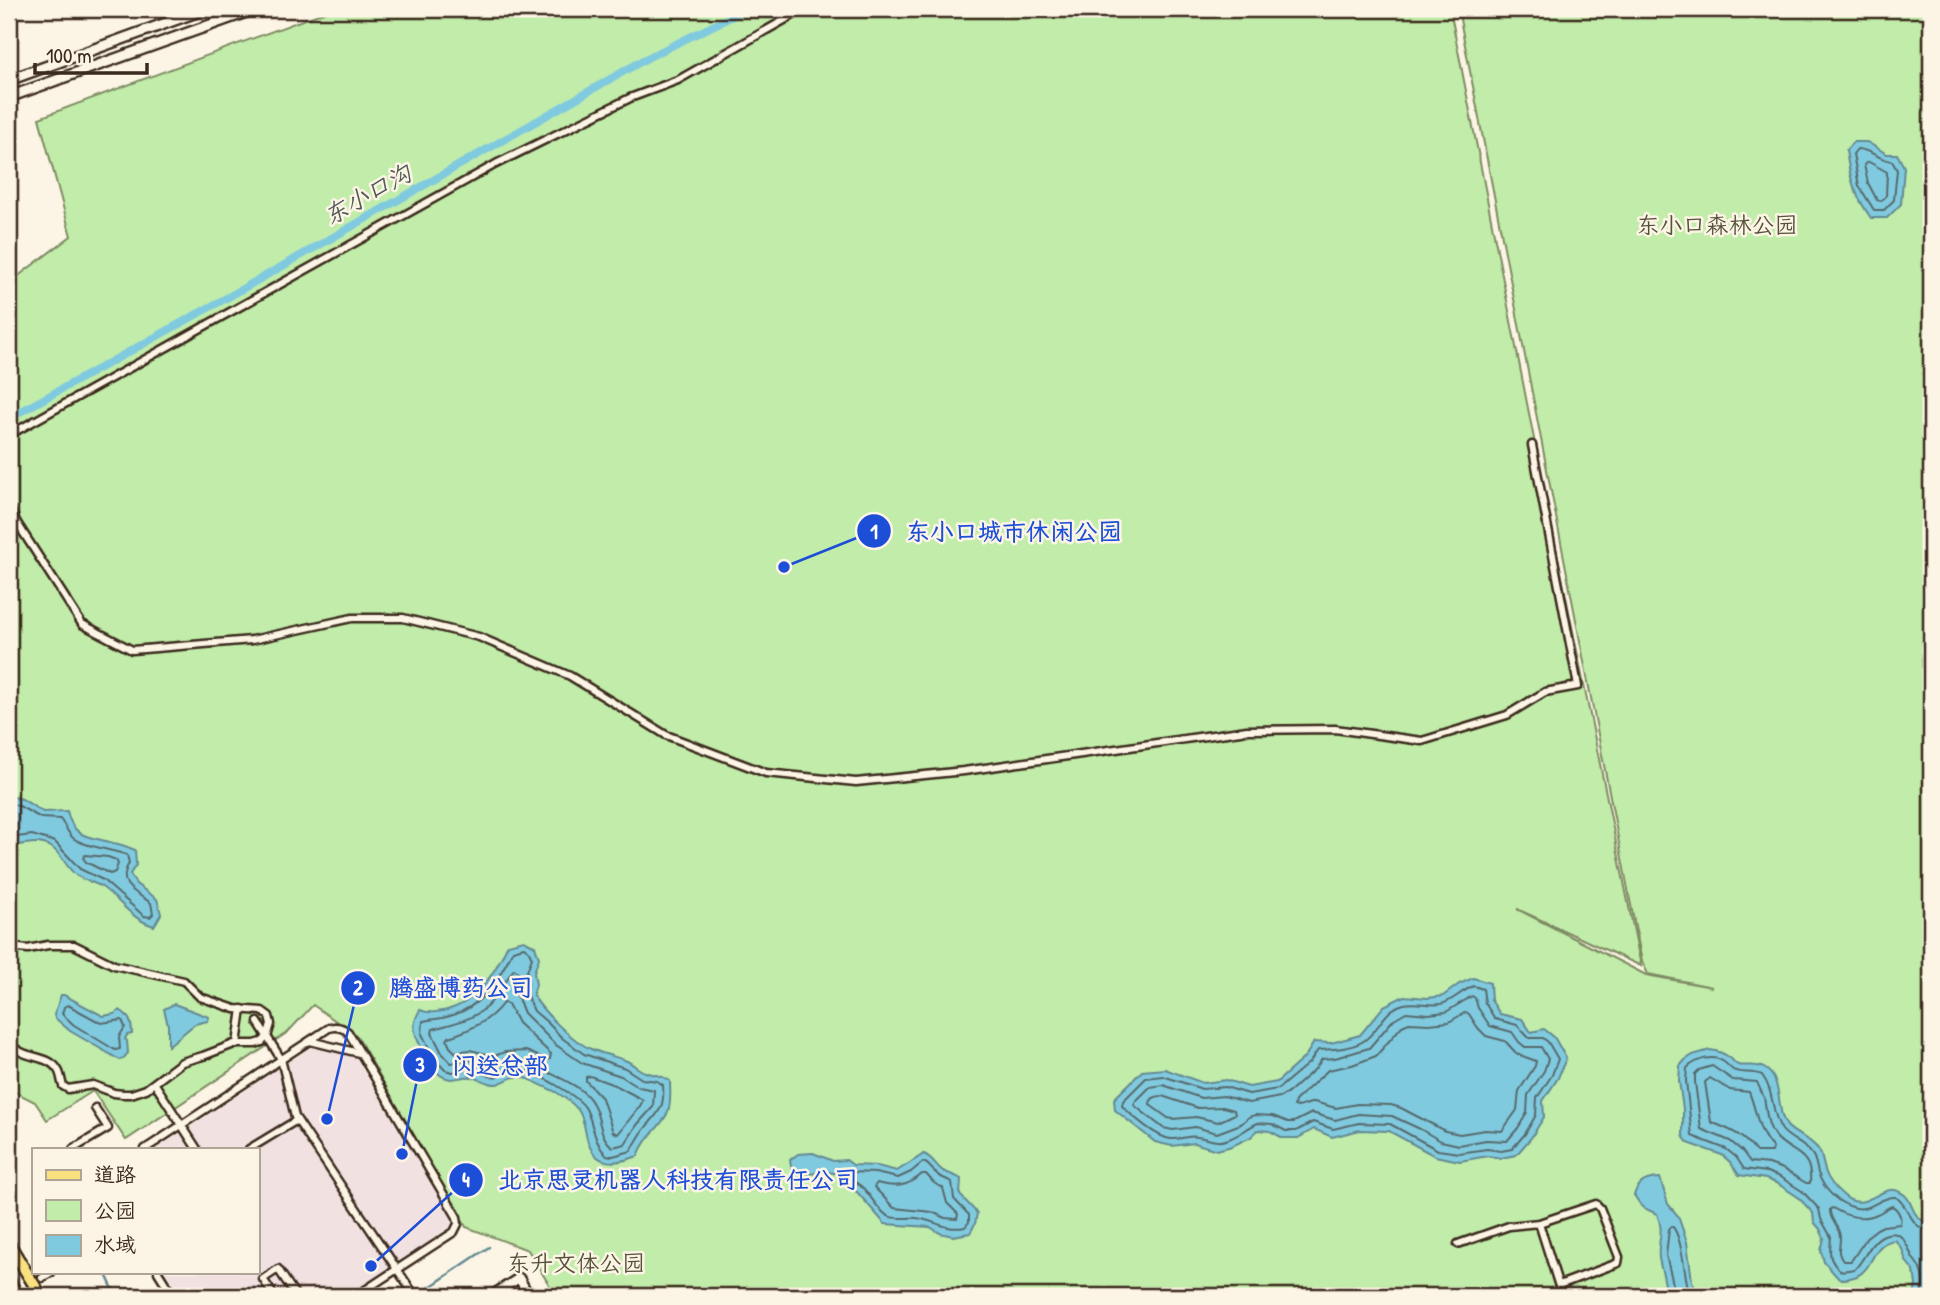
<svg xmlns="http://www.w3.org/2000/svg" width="1940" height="1305" viewBox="0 0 1940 1305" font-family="'Patrick Hand','LXGW WenKai TC',sans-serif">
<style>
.built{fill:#f1e1e1}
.green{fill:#c1eca9;stroke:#7e8b64;stroke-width:2}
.water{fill:#80cae0;stroke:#648a92;stroke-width:2}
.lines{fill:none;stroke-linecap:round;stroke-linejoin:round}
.shore{stroke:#576a6c;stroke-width:2}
.stream{stroke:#648a92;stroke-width:2.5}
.canal{stroke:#80cae0;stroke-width:8}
.minor-casing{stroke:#3b2a1e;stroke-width:11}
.tertiary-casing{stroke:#3b2a1e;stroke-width:13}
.secondary-casing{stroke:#3b2a1e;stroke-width:14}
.primary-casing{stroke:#3b2a1e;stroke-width:15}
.minor{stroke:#fcf5e5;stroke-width:6}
.tertiary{stroke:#fcf5e5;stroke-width:8}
.secondary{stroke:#fcf5e5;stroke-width:9}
.primary{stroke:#fae180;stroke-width:10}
.labels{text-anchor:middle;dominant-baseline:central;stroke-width:5;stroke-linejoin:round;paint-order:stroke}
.park-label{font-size:23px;fill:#56513a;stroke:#fcf5e5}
.water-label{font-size:24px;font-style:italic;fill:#505a58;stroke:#fcf5e5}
.leader{fill:none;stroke:#1d4ed8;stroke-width:2.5}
.callout-dot{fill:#1d4ed8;stroke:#fcf5e5;stroke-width:2.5}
.mark-label{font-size:21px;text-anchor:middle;font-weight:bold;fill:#fff}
.callout-label{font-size:24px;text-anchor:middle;font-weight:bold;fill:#1d4ed8;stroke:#fcf5e5;stroke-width:5;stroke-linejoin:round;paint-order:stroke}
</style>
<rect width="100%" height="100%" fill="#fcf5e5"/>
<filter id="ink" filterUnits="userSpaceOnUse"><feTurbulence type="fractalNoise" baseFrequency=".0143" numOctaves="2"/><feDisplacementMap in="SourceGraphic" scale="14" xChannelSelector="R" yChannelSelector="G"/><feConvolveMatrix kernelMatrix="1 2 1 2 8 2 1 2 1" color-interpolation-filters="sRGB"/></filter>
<g filter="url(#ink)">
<!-- built -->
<path class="built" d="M316,1044L354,1055L453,1218L451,1229L347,1296H179L164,1272H257V1149H156Z"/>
<!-- green -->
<path class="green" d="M332,9H1450L1534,439L1641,966L1517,909L1646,975L1712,987L1648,974L1642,962L1458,9H1931V1296H556L528,1250L466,1227L357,1036L313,1005L288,1032L126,1140L93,1091L47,1120L35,1102L9,1089V283L71,236L39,118Z"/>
<!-- water -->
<g class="water">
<path d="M1853,142H1867L1887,154H1897L1904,167L1901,204L1887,218H1871C1854,194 1850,179 1846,150Z"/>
<path d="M9,796L22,799L43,812L67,811C74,840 90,836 113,843C121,844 128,847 135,850L136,865L130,874L136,884L157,899L161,914L154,926C132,920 121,901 102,887C94,882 85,881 77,876C67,869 62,854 51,847C36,838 24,847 9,845Z"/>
<path d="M524,940L535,946L539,958L534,972L536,985L533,994C540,1010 574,1042 591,1049C602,1054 615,1056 627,1061C633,1064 639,1070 645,1072C657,1076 658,1073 670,1081C670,1091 672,1104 667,1114C659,1130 645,1136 638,1156C616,1164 595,1168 587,1139C585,1130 584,1121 580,1113C576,1105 564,1097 556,1092C549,1089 528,1078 522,1077C511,1075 506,1082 497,1084C488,1085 480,1078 471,1077C464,1076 458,1079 451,1079C433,1077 427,1058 420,1045C413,1031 412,1023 420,1010C429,1014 438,1012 447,1010C479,1001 495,972 508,944Z"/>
<path d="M1473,978L1490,983L1491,1000L1500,1014L1522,1019L1531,1032L1544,1029L1554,1037L1566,1058L1558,1078L1543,1101L1544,1117L1531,1138L1516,1155L1501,1158L1488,1156L1460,1161L1435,1156L1389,1131L1360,1130L1332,1137L1314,1129L1298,1138H1283L1270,1131L1258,1130L1251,1137L1232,1146L1217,1150L1194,1143L1172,1146L1155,1142L1115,1110L1114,1099L1142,1071L1165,1069L1203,1083L1226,1080L1249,1087L1277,1082L1305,1057L1314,1042L1331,1043L1360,1035L1384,1006L1404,996L1428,998L1443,996L1459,984Z"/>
<path d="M61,995H64L103,1016L114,1014L120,1010C129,1016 132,1022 132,1034L127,1035L125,1039L127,1041L128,1053L123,1059L120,1060L70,1031L55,1018L54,1015Z"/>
<path d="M174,1004L209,1017L208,1021L195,1024L168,1046V1025L164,1009Z"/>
<path d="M1710,1050C1718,1051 1724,1053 1730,1058C1733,1060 1735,1064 1738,1065C1745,1067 1755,1063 1764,1068C1784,1079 1775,1110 1787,1126C1796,1136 1813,1139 1820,1152C1823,1159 1823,1166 1826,1173C1829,1181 1835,1188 1842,1194C1865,1217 1881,1181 1900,1192C1910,1197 1910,1205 1915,1213C1918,1218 1926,1223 1931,1227V1296H1914L1916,1285L1914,1271L1906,1261L1902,1249L1895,1240C1871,1243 1875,1267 1857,1276C1852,1278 1844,1279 1839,1279L1824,1262L1821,1251L1824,1238L1820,1229L1814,1222L1813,1213L1798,1197L1778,1184L1766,1179L1739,1175L1730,1162L1722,1155L1688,1143L1683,1136V1109L1679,1081L1680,1066L1685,1060L1693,1055Z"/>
<path d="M813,1153L833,1161L846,1160L853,1165L877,1166L897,1171L924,1154C933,1158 936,1166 943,1171C949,1174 955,1175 961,1179L960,1195L977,1213L975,1224L970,1233L953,1236L940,1233L930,1227L885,1224L858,1193L847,1185L839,1174L827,1172L798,1175L791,1166L790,1160L798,1154Z"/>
<path d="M1660,1178L1668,1204L1678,1216L1687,1242L1692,1281L1698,1296H1665C1667,1281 1661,1272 1659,1258C1657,1240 1665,1233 1657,1214L1642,1207L1634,1195C1639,1181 1646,1179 1660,1178Z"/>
</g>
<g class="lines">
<!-- shore -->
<g class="shore">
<path d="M1857,149C1870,149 1879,160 1892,161L1897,170L1894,200L1884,210H1874L1859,186L1853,154Z"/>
<path d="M1869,162L1887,172L1886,196L1881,201L1877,200L1868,183L1864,165L1866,163Z"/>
<path d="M9,803L19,806L41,818L60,819C64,824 68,833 73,838C84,847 112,849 127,855L129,863C116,885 135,892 151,903L153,914L150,917L144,916L103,880L80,869L55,842L32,835L9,838"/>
<path d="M85,855L108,857L116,860L118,864L115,872L110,874L86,862L83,858Z"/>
<path d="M524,947L529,951L532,958L527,971L528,984L526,994L534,1011L548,1023L562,1038L584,1054L625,1068L642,1079L657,1081L663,1085C665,1110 658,1112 643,1131C639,1137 635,1144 631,1151L613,1156L606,1155C593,1141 594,1125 586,1109C580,1097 534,1070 520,1070C509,1070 504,1075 494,1077L469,1069L453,1072L445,1070L434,1058L422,1034L423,1021C431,1019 441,1019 450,1016C482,1007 499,979 513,950Z"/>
<path d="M514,969L518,972L520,983L517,996L524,1013L556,1045L582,1063L621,1076L639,1087L654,1090L653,1107L637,1125L625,1144L613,1147C599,1138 601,1118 593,1104C584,1086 557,1077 540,1068C535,1066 531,1062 525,1061C514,1059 504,1063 494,1068L469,1060L451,1063L442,1053L432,1033L433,1029C453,1023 477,1020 492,1001C500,991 506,979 514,969Z"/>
<path d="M1474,986L1483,989L1485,1003L1495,1019L1517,1025L1529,1038H1543L1548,1042L1558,1059L1552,1075L1537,1098L1536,1115L1525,1134L1512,1149L1501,1151L1487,1149L1459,1153L1438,1150L1390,1124L1359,1123L1333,1129L1313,1122L1296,1131H1286L1272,1124L1258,1123C1248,1127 1240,1135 1229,1139C1217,1144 1210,1139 1198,1137C1189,1135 1180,1140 1171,1139C1157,1138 1132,1116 1122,1106L1123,1101L1146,1078L1163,1076L1202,1089L1225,1087L1249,1094L1278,1089L1310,1062L1318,1050C1332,1049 1353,1049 1365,1040C1380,1029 1384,1009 1404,1004C1414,1001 1429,1006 1441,1004C1452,1002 1462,990 1474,986Z"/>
<path d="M1472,996L1475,998L1478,1008L1490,1026L1512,1032L1519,1042L1525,1047H1541L1548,1059L1544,1071L1528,1095L1527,1113L1518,1128L1507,1141L1486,1140L1459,1145L1441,1141L1420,1129L1392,1116L1358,1114L1335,1120L1312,1113L1294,1122H1288L1273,1116L1255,1115L1249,1117L1241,1124L1217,1133L1195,1127L1173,1130L1163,1128L1134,1105L1135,1102L1150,1087L1163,1085L1201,1098L1224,1096L1249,1103L1280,1097L1288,1093L1315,1069L1322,1059L1335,1058L1369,1048L1394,1019L1406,1012L1429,1014L1446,1012Z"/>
<path d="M503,1003L508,1004L518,1023L551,1054L550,1059L547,1060L526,1051L505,1052L494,1056L470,1050L455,1052L450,1047L447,1040L449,1037C470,1030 490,1021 503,1003Z"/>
<path d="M68,1005L101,1023L122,1020L125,1027L119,1037L120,1049L115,1050L74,1025L62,1014L64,1007Z"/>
<path d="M1466,1012L1469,1014L1478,1028L1486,1036L1505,1041L1517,1054L1536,1061L1535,1066L1519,1091L1517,1110L1502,1131L1485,1130L1460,1134L1445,1131L1401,1108L1391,1105L1357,1104L1336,1108L1314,1102L1298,1107L1294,1106L1295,1101L1328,1070L1352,1065L1376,1056L1402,1026L1409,1023L1429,1024L1449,1022Z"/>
<path d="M1712,1066L1733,1080L1757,1082C1759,1087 1762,1093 1764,1098C1767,1111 1766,1125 1775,1136C1790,1154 1813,1151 1810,1183H1806L1783,1169L1769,1164L1750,1162L1742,1151L1730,1141L1701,1129L1695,1082V1074L1699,1070Z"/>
<path d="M590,1076L617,1086L643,1100L640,1106L618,1134L613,1132L602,1098L586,1081V1077Z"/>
<path d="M1710,1078L1730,1090L1749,1092C1757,1111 1757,1132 1773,1148L1772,1152H1756C1742,1134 1731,1130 1711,1122L1705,1082Z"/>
<path d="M1162,1096L1198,1108L1223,1107L1234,1110L1235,1114L1218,1122L1196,1117L1173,1119L1168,1118L1150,1105C1150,1098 1156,1096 1162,1096Z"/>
<path d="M923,1162L927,1164L939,1176L952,1182L954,1199L969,1215V1222L965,1227C945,1231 935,1220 916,1218C908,1217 895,1220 888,1216C877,1210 871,1195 862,1187C857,1183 853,1181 849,1176L852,1172L875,1173L898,1178L911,1172Z"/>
<path d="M922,1174H926L934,1183L943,1188L947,1203L958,1214L957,1219L945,1218L932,1212L894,1208L874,1187L877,1183C895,1188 908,1187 922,1174Z"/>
<path d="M1892,1206C1898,1209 1902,1217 1900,1224L1883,1226L1877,1229L1868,1236L1851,1261H1843C1834,1249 1843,1245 1839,1232C1836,1223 1829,1218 1830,1209L1833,1208C1845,1216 1863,1221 1877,1214C1883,1212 1886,1208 1892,1206Z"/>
<path d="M1672,1296L1673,1284L1666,1255L1669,1229L1672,1226C1683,1237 1684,1278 1690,1296"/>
<path d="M1921,1296C1923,1287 1924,1277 1920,1269C1918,1263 1913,1260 1911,1254C1906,1242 1900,1228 1884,1235C1870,1241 1865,1259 1855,1269L1841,1271C1827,1259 1830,1253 1831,1237L1821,1219L1819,1209L1802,1191L1780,1177L1767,1172L1744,1169L1736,1157L1726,1149L1692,1136L1686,1081L1687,1068C1697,1059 1713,1054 1724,1062C1728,1065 1730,1068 1733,1070C1740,1074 1753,1071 1762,1075C1775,1092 1771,1115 1782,1130C1789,1139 1803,1143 1811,1153C1816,1158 1816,1166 1818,1173C1824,1190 1838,1204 1856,1208C1872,1211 1880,1196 1896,1197C1911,1208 1909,1228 1931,1231"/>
</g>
<!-- stream -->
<g class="stream">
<path d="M105,1272L116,1296"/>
<path d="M421,1293L489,1247"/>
</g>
<!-- canal -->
<path class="canal" d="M9,418L230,296L649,57L747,9"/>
<defs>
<g id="minor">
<path d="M9,435L496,164L630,98L678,80L804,9"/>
<path d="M9,507L17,523L82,624L132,650L252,640L352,618H403L479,637L570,676L666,735L766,773L856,782L964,771L1247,730L1335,729L1422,741L1507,715L1545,692L1578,686L1532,445"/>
<path d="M9,947L28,949L48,945H74L114,965L184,981L200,997L235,1009L262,1011L269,1016L271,1024L267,1037L262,1042L255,1044H234L203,1056L182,1062L146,1089L131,1094H123L114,1093L93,1085L68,1089L63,1086C61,1081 61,1074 58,1070C48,1053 23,1061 9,1042"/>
<path d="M258,1022L281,1059L295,1117L415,1296"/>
<path d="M310,1041L359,1053"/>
<path d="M237,1044L242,1009"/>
<path d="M155,1084L197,1149"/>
<path d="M73,1149L108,1128L95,1108"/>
<path d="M145,1149L329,1028C336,1026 342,1027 348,1032L457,1217L458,1224L454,1232L356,1296"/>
<path d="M249,1149L297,1120"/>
<path d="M1539,1223L1562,1296"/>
<path d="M1458,1244L1509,1226L1539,1223L1596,1204L1600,1208L1619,1257L1618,1263L1559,1285"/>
<path d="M158,1272L173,1296"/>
<path d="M42,1278L52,1272"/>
<path d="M274,1296L263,1279L278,1269L296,1296"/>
</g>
<path id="tertiary" d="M491,1296L519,1278L529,1296"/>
<g id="secondary">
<path d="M9,80L205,9"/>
<path d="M9,97L255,9"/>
</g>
<g id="primary">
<path d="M9,1244L41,1296"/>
<path d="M9,1281L18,1296"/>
</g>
</defs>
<!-- minor casing -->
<use href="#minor" class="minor-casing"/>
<!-- tertiary casing -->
<use href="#tertiary" class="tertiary-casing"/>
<!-- secondary casing -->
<use href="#secondary" class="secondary-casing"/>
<!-- primary casing -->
<use href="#primary" class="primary-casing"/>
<!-- minor -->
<use href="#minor" class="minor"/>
<!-- tertiary -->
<use href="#tertiary" class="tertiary"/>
<!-- secondary -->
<use href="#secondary" class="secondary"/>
<!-- primary -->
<use href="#primary" class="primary"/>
</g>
</g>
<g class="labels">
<!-- park labels -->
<g class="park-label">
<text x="1717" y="224">东小口森林公园</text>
<text x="576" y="1262">东升文体公园</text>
</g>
<!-- water labels -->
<g class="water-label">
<text transform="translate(367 194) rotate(-29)">东小口沟</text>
</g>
</g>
<!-- callouts -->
<path class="leader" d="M784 567L874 531M327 1119L358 988M402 1154L420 1065M371 1266L466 1180"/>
<g class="callout-dot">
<circle cx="784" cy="567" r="7"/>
<circle cx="327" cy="1119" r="7"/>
<circle cx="402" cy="1154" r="7"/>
<circle cx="371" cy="1266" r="7"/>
<circle cx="874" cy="531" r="18"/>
<circle cx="358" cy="988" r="18"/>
<circle cx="420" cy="1065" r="18"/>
<circle cx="466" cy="1180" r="18"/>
</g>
<g class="mark-label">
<text x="874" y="539">1</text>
<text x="358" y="995">2</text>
<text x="420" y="1072">3</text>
<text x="466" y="1187">4</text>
</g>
<g class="callout-label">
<text x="1014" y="540">东小口城市休闲公园</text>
<text x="461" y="996">腾盛博药公司</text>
<text x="500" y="1074">闪送总部</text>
<text x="678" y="1188">北京思灵机器人科技有限责任公司</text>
</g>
<!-- margin -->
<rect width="1940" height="1305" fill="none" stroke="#fcf5e5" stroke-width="35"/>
<rect x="18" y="18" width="1905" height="1270" fill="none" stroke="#3b2a1e" stroke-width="2.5" filter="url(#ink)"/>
<!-- legend -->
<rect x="32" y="1148" width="228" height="126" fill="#fcf5e5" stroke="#afa495" stroke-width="2"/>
<rect x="46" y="1170" width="35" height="10" fill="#fae180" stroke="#afa495" stroke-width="2"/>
<text x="94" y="1182" font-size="21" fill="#3b2a1e">道路</text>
<rect x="46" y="1200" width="35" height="21" fill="#c1eca9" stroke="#afa495" stroke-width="2"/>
<text x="94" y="1218" font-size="21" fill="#3b2a1e">公园</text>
<rect x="46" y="1235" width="35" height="21" fill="#80cae0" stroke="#afa495" stroke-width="2"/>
<text x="94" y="1252" font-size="21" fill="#3b2a1e">水域</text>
<!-- scale -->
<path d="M35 63v10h112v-10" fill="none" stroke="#3b2a1e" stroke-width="3.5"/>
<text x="46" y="63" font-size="21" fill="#3b2a1e" stroke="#fcf5e5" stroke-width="5" paint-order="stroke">100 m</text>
</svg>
